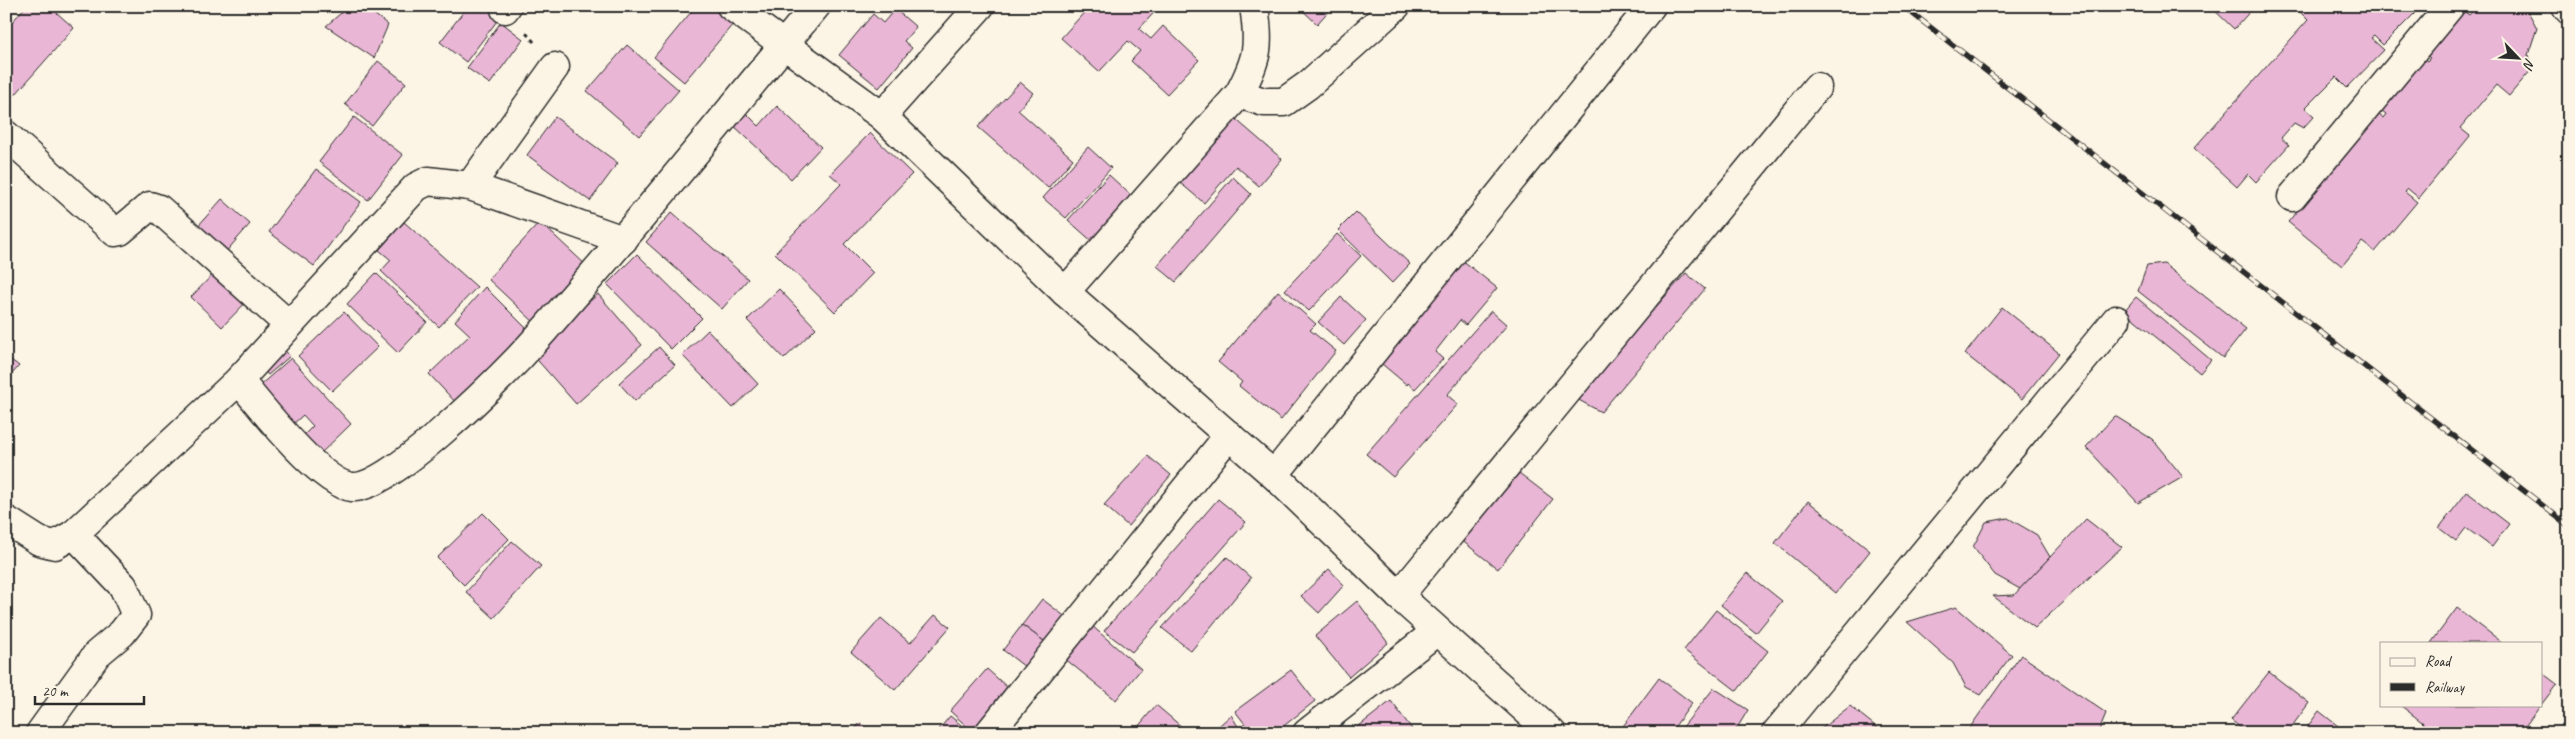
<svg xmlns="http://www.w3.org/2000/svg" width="2575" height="739" viewBox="0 0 2575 739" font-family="Caveat,sans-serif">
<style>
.building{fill:#e9b6d5;stroke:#2b2b2b}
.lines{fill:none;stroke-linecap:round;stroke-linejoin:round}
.street-casing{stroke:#2b2b2b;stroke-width:31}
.path{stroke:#2b2b2b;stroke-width:3;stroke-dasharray:4 4;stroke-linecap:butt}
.street{stroke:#fcf5e5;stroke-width:28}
.rail-casing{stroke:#2b2b2b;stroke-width:5.5}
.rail{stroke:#fcf5e5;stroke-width:4;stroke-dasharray:11;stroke-linecap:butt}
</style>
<rect width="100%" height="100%" fill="#fcf5e5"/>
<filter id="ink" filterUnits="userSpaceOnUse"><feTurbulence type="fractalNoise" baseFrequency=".02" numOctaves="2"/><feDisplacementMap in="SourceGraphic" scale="10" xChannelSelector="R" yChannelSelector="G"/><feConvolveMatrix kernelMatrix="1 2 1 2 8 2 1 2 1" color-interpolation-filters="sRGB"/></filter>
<g filter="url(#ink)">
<!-- building -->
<g class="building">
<path d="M26,6H49L74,28L15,95L6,87V29Z"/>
<path d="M349,6H364L388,25L374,58L326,26Z"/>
<path d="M468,6H485L500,17L466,62L440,42Z"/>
<path d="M696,6H714L734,23L684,82L654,57Z"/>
<path d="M1090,6H1160L1139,29L1151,39L1163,26L1199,60L1167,94L1131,61L1140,51L1128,41L1099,72L1061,38Z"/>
<path d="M1298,6H1333L1317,24Z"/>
<path d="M2210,6H2255L2234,29Z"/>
<path d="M2303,6H2422L2383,45L2374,36L2371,38L2384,50L2347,88L2336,77L2305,108L2314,116L2303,128L2294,123L2281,138L2289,145L2256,182L2248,174L2237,187L2194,148L2308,20L2299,11Z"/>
<path d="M2457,6L2469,15L2476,8L2474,6H2525L2537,28L2528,55L2532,69L2509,96L2496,85L2460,128L2470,136L2419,198L2408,189L2405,192L2417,202L2375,252L2362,242L2342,266L2288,222L2303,204L2324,162L2334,170L2342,159L2333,153L2369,107L2383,118L2386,114L2376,106L2417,53L2427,61L2430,58L2422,52Z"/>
<path d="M895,9L916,27L904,41L912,48L879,88L839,55L873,14L883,23Z"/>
<path d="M501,22L523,39L490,84L467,68Z"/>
<path d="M627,45L679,90L639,136L587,91Z"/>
<path d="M378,61L406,83L372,126L345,104Z"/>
<path d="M1020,82L1033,93L1018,110L1073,159L1048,188L978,127Z"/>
<path d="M777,106L821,147L791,179L732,124L745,112L759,126Z"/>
<path d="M1232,116L1282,159L1259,186L1236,166L1204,203L1178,181Z"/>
<path d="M354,117L403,155L368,200L319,162Z"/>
<path d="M555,117L618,163L590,201L527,155Z"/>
<path d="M870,133L912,174L844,244L873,273L835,312L775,253L841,184L830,174Z"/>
<path d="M1088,147L1111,168L1066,218L1043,198Z"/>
<path d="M316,169L361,202L314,266L269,232Z"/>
<path d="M1109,175L1135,199L1094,243L1068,220Z"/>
<path d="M1233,177L1251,194L1176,282L1157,266Z"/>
<path d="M222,199L250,224L218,261L189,236Z"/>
<path d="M672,212L748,279L722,309L646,242Z"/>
<path d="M1356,212L1410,264L1392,283L1338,230Z"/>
<path d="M404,222L477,287L439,327L381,271L391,260L379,250Z"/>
<path d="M540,222L588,267L536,324L488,279Z"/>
<path d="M1337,234L1361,256L1309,311L1285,290Z"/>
<path d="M637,254L702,318L671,349L607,284Z"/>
<path d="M1456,255L1497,288L1466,325L1460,320L1435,352L1443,359L1415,389L1408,383L1407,385L1376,359Z"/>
<path d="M2164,264L2246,329L2223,358L2138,291L2147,266Z"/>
<path d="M220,267L251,297L222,327L191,297Z"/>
<path d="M376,273L427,322L398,353L347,304Z"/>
<path d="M1686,273L1705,289L1601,412L1575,398Z"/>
<path d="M485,287L533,335L459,406L429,374L470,335L455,321Z"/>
<path d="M779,289L816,328L784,359L747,320Z"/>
<path d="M1278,291L1316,324L1310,330L1336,351L1281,420L1239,386L1242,382L1218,362Z"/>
<path d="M598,294L642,345L576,404L532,354Z"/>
<path d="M1341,297L1366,320L1344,345L1318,322Z"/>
<path d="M2136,297L2211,360L2200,373L2124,311Z"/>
<path d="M2002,307L2059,353L2022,399L1965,354Z"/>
<path d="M1491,311L1507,325L1447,395L1458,404L1393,477L1366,454Z"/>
<path d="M344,312L378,347L332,391L298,356Z"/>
<path d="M708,330L758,384L733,408L682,355Z"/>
<path d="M278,343L290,356L268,375L257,362Z"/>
<path d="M659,347L675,365L635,401L619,383Z"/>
<path d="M6,356L19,366L6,381Z"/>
<path d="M291,358L351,424L316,458L299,440L313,426L303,415L291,426L258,387Z"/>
<path d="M2115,416L2152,439L2183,477L2138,503L2086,447Z"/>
<path d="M1148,456L1171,475L1128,526L1104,505Z"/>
<path d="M1510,466L1553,499L1498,569L1456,536Z"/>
<path d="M2467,492L2509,524L2492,547L2466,528L2456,541L2439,528Z"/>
<path d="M1218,499L1246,522L1132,652L1104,631Z"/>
<path d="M1808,501L1870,551L1836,593L1775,543Z"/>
<path d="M483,513L509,539L464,585L437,558Z"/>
<path d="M2008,518L2037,535L2050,557L2020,589L1995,575L1973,547L1986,522Z"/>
<path d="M2086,519L2122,547L2035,628L1993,596L2014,595Z"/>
<path d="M512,541L541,566L494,618L466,592Z"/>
<path d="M1227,557L1251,578L1191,651L1162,628Z"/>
<path d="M1329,569L1344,585L1319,613L1301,596Z"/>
<path d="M1747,573L1782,601L1756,633L1721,605Z"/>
<path d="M1042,599L1067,618L1048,644L1022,625Z"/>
<path d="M1357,601L1388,643L1349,677L1315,636Z"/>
<path d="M1956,607L2012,655L1981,695L1966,687L1953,663L1907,622Z"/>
<path d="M2457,608L2503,643H2431Z"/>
<path d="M1716,610L1768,651L1737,691L1684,650Z"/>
<path d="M935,615L950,627L895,690L851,652L881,618L910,643Z"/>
<path d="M1022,625L1048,644L1029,670L1003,650Z"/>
<path d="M1091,625L1141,669L1116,700L1064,658Z"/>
<path d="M2021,655L2106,713L2098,733H1966Z"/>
<path d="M987,669L1018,697L986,733H974L950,711Z"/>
<path d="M1291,670L1315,701L1275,733H1252L1235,711Z"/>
<path d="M2269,672L2309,703L2287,733H2247L2231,720Z"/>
<path d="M2541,672L2557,684L2541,705Z"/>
<path d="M1659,678L1692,703L1670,733H1618Z"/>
<path d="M1714,688L1748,710L1734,733H1678Z"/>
<path d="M1391,701L1412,729L1407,733H1350Z"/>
<path d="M1156,705L1189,733H1133Z"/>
<path d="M2400,705H2541L2520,733H2436Z"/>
<path d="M1850,706L1884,733H1816Z"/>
<path d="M2319,711L2347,733H2303Z"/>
<path d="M1231,715L1242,733H1211Z"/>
<path d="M950,716L971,733H936Z"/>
<path d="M860,723L873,733H852Z"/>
</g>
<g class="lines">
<defs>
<g id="street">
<path d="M731,6L882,116L1065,292L1274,475L1399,596L1552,733"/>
<path d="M2566,6L2569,10"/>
<path d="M505,9L507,6"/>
<path d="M1239,94L1264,102H1284L1308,85L1396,6"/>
<path d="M882,116L980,6"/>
<path d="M6,135L115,232L120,231L150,206L159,209L289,325"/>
<path d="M470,186L555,67"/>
<path d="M2292,197L2450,6"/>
<path d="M1065,292L1239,94C1258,58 1260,46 1254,6"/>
<path d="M239,380L416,187L428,181L470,186L623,240"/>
<path d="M1274,475L1651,6"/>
<path d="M6,520L39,541L55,545L74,534L239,380C260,406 321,484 352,487C387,491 493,385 519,358C540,336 560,312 580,289C661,197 737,100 816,6"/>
<path d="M1399,596L1817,87"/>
<path d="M40,733L97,654L122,633L136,615L123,586L74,534"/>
<path d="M989,733L1229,435"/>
<path d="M1307,733L1437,631"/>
<path d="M1776,733L2116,320"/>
</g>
</defs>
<!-- street casing -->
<use href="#street" class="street-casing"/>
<!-- path -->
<path class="path" d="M526,33L535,43"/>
<!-- street -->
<use href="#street" class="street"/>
<defs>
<path id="rail" d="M1903,6L2569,526"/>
</defs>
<!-- rail casing -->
<use href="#rail" class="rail-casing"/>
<!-- rail -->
<use href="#rail" class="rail"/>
</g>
</g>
<!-- margin -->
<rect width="2575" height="739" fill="none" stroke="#fcf5e5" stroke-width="25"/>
<rect x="12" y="12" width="2550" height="714" fill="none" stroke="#2b2b2b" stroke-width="2" filter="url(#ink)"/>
<!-- legend -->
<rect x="2380" y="642" width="162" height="65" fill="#fcf5e5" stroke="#a8a49b"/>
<rect x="2390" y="658" width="25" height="8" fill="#fcf5e5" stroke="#a8a49b"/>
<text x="2425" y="666" font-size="15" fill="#2b2b2b">Road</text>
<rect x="2390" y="683" width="25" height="8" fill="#2b2b2b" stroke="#a8a49b"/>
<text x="2425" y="692" font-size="15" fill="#2b2b2b">Railway</text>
<!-- north arrow -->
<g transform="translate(2518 58) rotate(115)" stroke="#fcf5e5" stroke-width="4" paint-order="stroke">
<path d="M0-4L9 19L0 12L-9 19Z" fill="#2b2b2b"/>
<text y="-8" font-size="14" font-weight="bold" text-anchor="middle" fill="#2b2b2b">N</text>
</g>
<!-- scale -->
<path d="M35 696v8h109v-8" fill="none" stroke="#2b2b2b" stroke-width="2.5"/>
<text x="42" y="696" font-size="15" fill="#2b2b2b" stroke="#fcf5e5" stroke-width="4" paint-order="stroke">20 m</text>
</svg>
